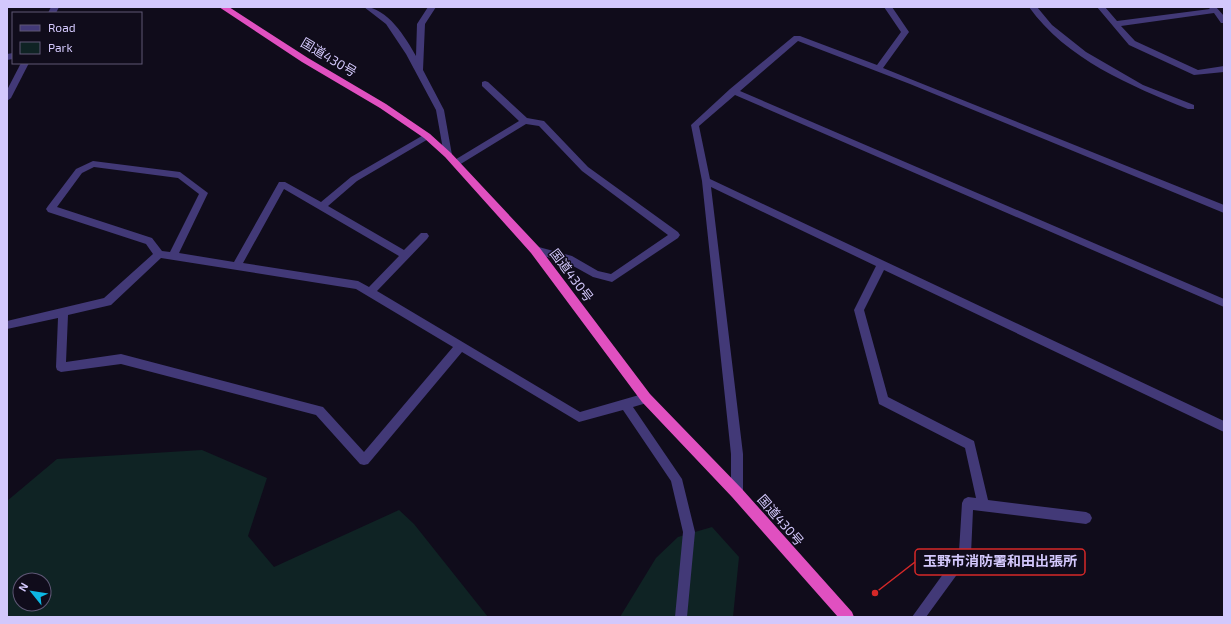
<svg xmlns="http://www.w3.org/2000/svg" width="1231" height="624" viewBox="0 0 1231 624" font-family="'Exo 2','Noto Sans JP',sans-serif">
<style>
.green{fill:#0f2324;fill-rule:evenodd}
.lines{fill:none;stroke-linecap:round;stroke-linejoin:round}
.minor{fill:#423977;fill-rule:evenodd}
.trunk{fill:#e050c0;fill-rule:evenodd}
.labels{text-anchor:middle;dominant-baseline:central;stroke-width:3;stroke-linejoin:round;paint-order:stroke}
.street-label{font-size:13px;fill:#d3c8fc;stroke:#100c1b}
.leader{fill:none;stroke:#d62828;stroke-width:1.5}
.callout-dot{fill:#d62828;stroke:#100c1b;stroke-width:1.5}
.callout{fill:#100c1b;stroke:#d62828;stroke-width:1.5}
.callout-label{font-size:14px;text-anchor:middle;font-weight:bold;fill:#d3c8fc}
</style>
<rect width="100%" height="100%" fill="#100c1b"/>
<!-- green -->
<g class="green">
<path d="M202,450L267,478L248,536L274,567L399,510L414,524L488,617H7V501L57,459ZM20,580H44V604H20Z"/>
<path d="M712,527L739,557L733,617H620L656,558L678,537Z"/>
</g>
<g class="lines">
<!-- minor -->
<g class="minor">
<path d="M51,7H59L56,13H48Z"/>
<path d="M364,7C387,7 406,38 416,56L417,24L428,7H436L425,24L423,70L444,110L452,155L451,157L448,158L444,155L436,110L406,54L386,24Z"/>
<path d="M884,7H892L909,32L883,68L1224,205V213L910,84L798,41L740,91L1224,299V307L735,95L699,126L710,179L1224,421V432L884,270L864,310L888,397L974,441L988,500L1086,512L1090,514L1092,518L1090,522L1086,524L973,510L971,554L969,558L926,617H912L959,552L962,503L964,499L968,497L976,498L965,448L879,404L878,400L854,310L876,266L711,187L743,454V493L741,497L737,499L733,497L731,493V454L702,181L691,125L730,89L794,36H800L877,65L901,32Z"/>
<path d="M1029,7H1037L1052,25L1086,52L1143,85L1194,105V109H1188C1131,86 1066,59 1029,7Z"/>
<path d="M1097,7H1105L1117,21L1210,9L1208,7H1216L1224,16V23H1221L1214,13L1121,26L1135,41L1198,70L1224,66V72L1194,75L1129,45Z"/>
<path d="M13,53V59L7,60V54Z"/>
<path d="M21,63H29L11,98L7,101V90Z"/>
<path d="M485,81L488,82L527,118L544,121L588,167L678,232L680,235L678,238L612,282L593,277L566,262L532,253L530,250L532,247L535,246L572,256L598,271L611,274L668,235L582,171L539,126L526,124L459,165H453L452,163L453,161L519,121L482,86V82Z"/>
<path d="M427,133L430,134L431,136L430,138L357,181L328,206L404,250L421,233H427L429,236L427,239L377,291L580,412L646,393L650,394L651,398L650,402L633,407L682,479L695,532L687,617H675L683,532L671,481L623,410L579,422L462,352L368,464L364,465L360,464L316,415L121,364L61,372L57,370L56,367L58,318L7,329V321L104,298L153,254L146,244L48,212L46,209L48,206L76,169L93,161L180,172L208,193L179,253L234,262L279,182H285L321,202L351,177ZM94,167L178,178L199,194L170,252L162,251L152,238L57,207L82,173ZM284,189L399,256L369,287L358,281L243,263ZM161,258L356,289L453,347L364,452L323,407L319,406L121,354L66,362L68,315L111,305Z"/>
</g>
<!-- trunk -->
<path class="trunk" d="M219,7H229L308,58L386,104L430,134L451,153L539,247L650,394L742,489L852,612L854,617H838L732,497L642,402L531,253L445,157L424,138L380,108L302,62Z"/>
</g>
<g class="labels">
<!-- street labels -->
<g class="street-label">
<text transform="translate(329 57) rotate(31)">国道430号</text>
<text transform="translate(572 275) rotate(53)">国道430号</text>
<text transform="translate(781 520) rotate(49)">国道430号</text>
</g>
</g>
<!-- callouts -->
<path class="leader" d="M875 593L915 562"/>
<circle class="callout-dot" cx="875" cy="593" r="4"/>
<rect class="callout" x="915" y="549" width="170" height="26" rx="4"/>
<g class="callout-label">
<text x="1000" y="566">玉野市消防署和田出張所</text>
</g>
<!-- border -->
<rect width="1231" height="624" fill="none" stroke="#d3c8fc" stroke-width="16"/>
<!-- legend -->
<rect x="12" y="12" width="130" height="52" fill="#100c1b" stroke="#5e5775"/>
<rect x="20" y="25" width="20" height="6" fill="#423977" stroke="#5e5775"/>
<text x="48" y="32" font-size="12" fill="#d3c8fc">Road</text>
<rect x="20" y="42" width="20" height="12" fill="#0f2324" stroke="#5e5775"/>
<text x="48" y="52" font-size="12" fill="#d3c8fc">Park</text>
<!-- north arrow -->
<g transform="translate(32 592) rotate(300)"><circle r="19" fill="#100c1b" stroke="#5e5775"/>
<path d="M0-3L7 15L0 10L-7 15Z" fill="#0db8e4"/>
<text y="-6" font-size="11" font-weight="bold" text-anchor="middle" fill="#d3c8fc">N</text>
</g>
</svg>
